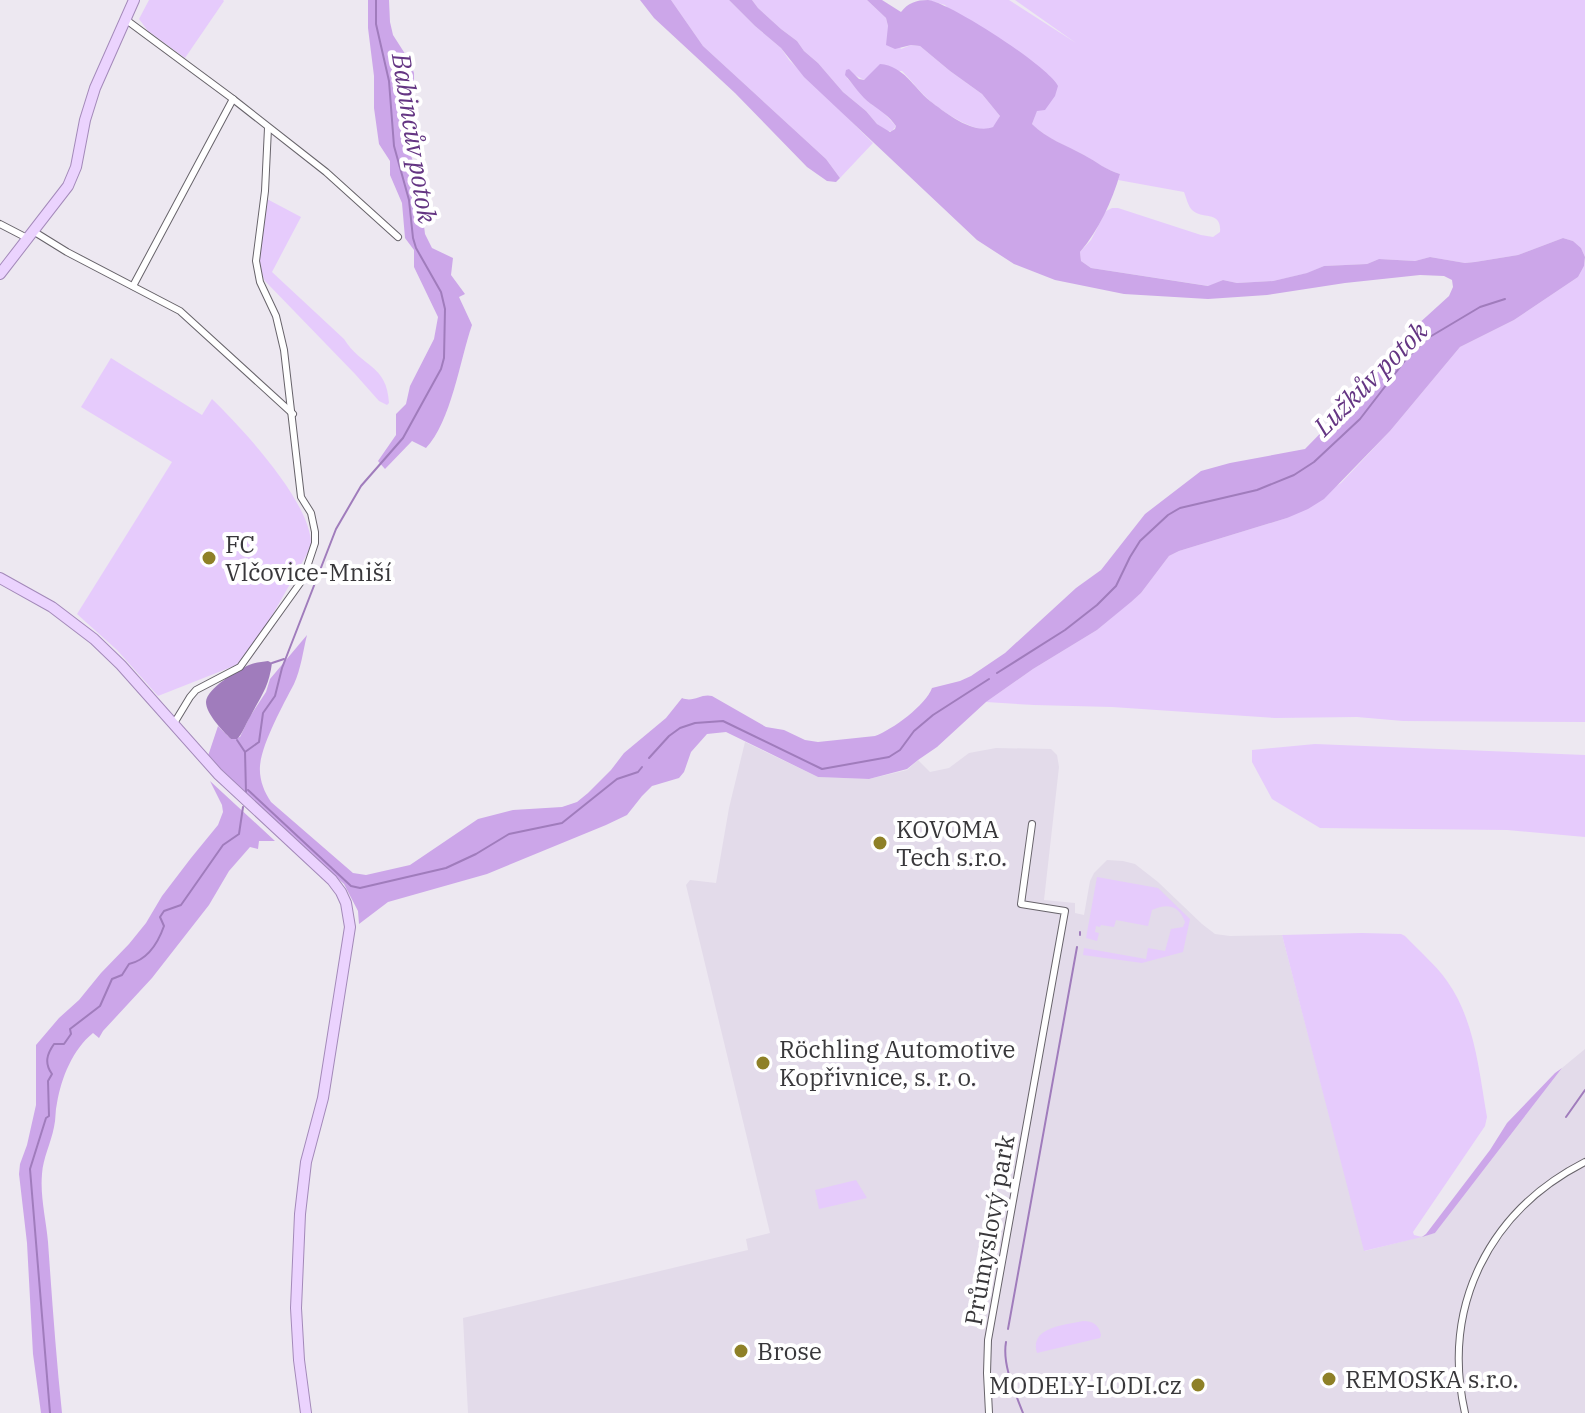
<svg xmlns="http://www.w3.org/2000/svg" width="1585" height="1413" viewBox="0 0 1585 1413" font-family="'IBM Plex Serif',serif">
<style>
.built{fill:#e3dbea}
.green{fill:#e6cbfc}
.forest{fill:#cca6e9}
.water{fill:#a07cbc}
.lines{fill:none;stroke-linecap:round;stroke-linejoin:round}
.stream{stroke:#a07cbc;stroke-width:2}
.street-casing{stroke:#67636a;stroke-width:8}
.primary-casing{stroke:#a389b9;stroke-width:12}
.street{stroke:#fff;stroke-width:6}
.primary{stroke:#ebd3fe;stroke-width:10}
.poi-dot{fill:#8e8027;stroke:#fff;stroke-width:3}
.labels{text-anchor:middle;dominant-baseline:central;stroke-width:8;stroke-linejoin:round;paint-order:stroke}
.poi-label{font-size:24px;fill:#38373a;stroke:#fff;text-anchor:start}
.street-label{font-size:24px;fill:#38373a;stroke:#fff}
.water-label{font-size:26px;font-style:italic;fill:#643583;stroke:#fff}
</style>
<rect width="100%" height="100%" fill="#ede8f1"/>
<!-- built -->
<path class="built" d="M745,742L818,777L869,779L907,770L918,760L930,772L949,768L969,753L996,748L1051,749L1057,755L1059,767L1044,900L1075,903V913L1084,915L1090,881L1094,873L1107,860L1123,861L1135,864L1158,882L1202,924L1215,934L1230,936L1282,935L1365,1251L1435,1233L1562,1068L1585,1049V1413H468L463,1318L748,1250L746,1239L770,1233L686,885L690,880L716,883L729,808Z"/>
<!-- green -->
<g class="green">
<path d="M149,0H223L224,1L185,58L148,31L139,19Z"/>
<path d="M671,0H729L755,26L781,48L789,60L873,143L840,178L826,159L703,46Z"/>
<path d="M752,0H867L886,18L888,26L901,49L911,45L920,46L950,71L982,94L1000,116C998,120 996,124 993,127C979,137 940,110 929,100C919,91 911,80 902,71H875L864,80L853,74L847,78L872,105L878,107L896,126L892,131H887L877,124L866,111L843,92L818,63L804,51L797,41L781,29L758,8Z"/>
<path d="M928,0H1009L1076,43L1015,0H1585V257L1581,248L1573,241L1563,238L1518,255L1475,262L1465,263L1430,257L1415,261L1379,259L1367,264L1324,266L1308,273L1273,281L1237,283L1223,280L1209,286L1091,268L1081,261L1080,252L1091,240L1106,211L1112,208H1118L1201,235L1213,237L1220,232C1222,210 1202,220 1192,210C1188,206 1186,197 1184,192L1118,180L1120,174C1106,170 1096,162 1084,155C1065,145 1047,139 1032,124L1037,110L945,5Z"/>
<path d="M267,199L301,217L272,272L344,339C362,368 387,364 389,403L387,405L379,401L355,374L265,281C253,260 264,222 267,199Z"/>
<path d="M1585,259V722L1403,721L1357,717L1275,718L1112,707L1034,705L986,702L1033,669L1097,630L1141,593L1169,556L1179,551L1287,518L1341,483L1390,431L1460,347L1514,320L1578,277L1584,266Z"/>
<path d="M111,358L202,415L212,399C242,428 314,505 311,547L269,621L239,664L158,696L117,650L77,614L172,462L81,407Z"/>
<path d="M1315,744L1585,755V837L1507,830L1320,828L1272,799L1252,762V750Z"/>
<path d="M1097,877L1158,888L1190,919L1183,952L1142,963L1083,955L1084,948L1146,959L1148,948L1165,951L1171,929L1183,927L1185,922C1179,905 1167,903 1152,910L1148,926L1116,920L1114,927L1101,925L1100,927L1096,926L1095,932L1099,933L1097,941L1086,938Z"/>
<path d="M1362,933L1401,934L1405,936C1419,951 1436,965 1447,981C1475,1020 1479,1072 1487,1117L1485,1126L1413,1232L1414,1235L1422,1237L1364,1251L1282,935Z"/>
<path d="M856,1180L867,1198L819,1209L815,1190Z"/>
<path d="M1083,1321C1093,1321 1099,1325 1101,1335L1100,1338L1037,1353C1029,1327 1065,1325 1083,1321Z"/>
</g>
<!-- forest -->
<g class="forest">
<path d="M368,0H389L390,22L393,35L409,60L414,73V87L406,140L418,177L425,234L432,248L453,258L451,275L465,294L459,297L472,325C460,360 451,422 426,448L412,441L385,469L378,461L396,435V414L406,404L410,386L434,339L438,317L414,267V250L405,238L402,203L390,175V161L379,144L374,108V76L368,28Z"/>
<path d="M640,0H671L703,46L826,159L840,178L836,182L827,181L807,167L735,93L654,18Z"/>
<path d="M729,0H752L758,8L781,29L797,41L804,51L818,63L843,92L866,111L877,124L890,132L895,129L896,126C889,116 881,111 871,104C861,97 853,84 845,75L846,70L849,69L859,79L864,80L880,64C904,66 913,87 930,101C946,113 973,135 993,127L1000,116L982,94L950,71L920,46L911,45L895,49L886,45L888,26L886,18L867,0H882L901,12C908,3 916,0 928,0C951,3 1049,67 1058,86L1055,96L1045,110L1037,111L1032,124C1047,139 1066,145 1084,155C1097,162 1106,170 1120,174C1112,201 1099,230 1080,252L1081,261L1091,268L1208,286L1223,280L1237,283L1273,281L1307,273L1324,266L1367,264L1379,259L1415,261L1430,257L1465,263L1475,262L1518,255L1563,238L1573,241L1581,248L1585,257L1584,266L1578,277L1514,320L1460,347L1390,431L1324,499L1308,509L1287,518L1179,551L1169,556L1141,593L1131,602L1097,630L1033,669L986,702L937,747L918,760L907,769L869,779L818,777L726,732L707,734L691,752L684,772L679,778L652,786L642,796L627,815L606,825L487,874L388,902L359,924L358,911L344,884L234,782L208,756L218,726L231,739L240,737L249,718L266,692L270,679L307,635C303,651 301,669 294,684C283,705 262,743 260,766C259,779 264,792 271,802L353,873L366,875L410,865L478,819L513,810L562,807L577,802L588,793L611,770L624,753L666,718L682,698C694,703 701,693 712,696L766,727L784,730L805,740L818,742L875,736C892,730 926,705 932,688L960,681L971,676L1005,653L1076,588L1101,570L1145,514L1201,471L1230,463L1305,449L1349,404L1405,336L1449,296L1453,287L1452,280L1444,276L1420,275L1345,283L1267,295L1208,299L1124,294L1055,280L1014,264L977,240L804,77L781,48L755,26Z"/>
<path d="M210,781L275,841H259L258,849L250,847L229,871L209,905L152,978L103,1031L99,1038L93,1033C73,1049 61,1078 57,1103C55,1111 56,1119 54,1127C51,1143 43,1158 42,1174C40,1197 46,1219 48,1242C52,1299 56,1356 62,1413H41L33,1354L27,1243L19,1174L20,1164L27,1145L36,1105V1045L59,1018L79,1000L101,973L129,944L146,923L162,896L191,858L218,825L223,812L222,805Z"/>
<path d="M1562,1068L1435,1233L1422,1237L1426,1234L1490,1150L1507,1123L1555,1073Z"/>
</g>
<!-- water -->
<path class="water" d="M268,661L272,663C269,687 261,696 250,717C245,725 243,733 237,739H231C223,731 206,714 206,702C207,688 238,670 249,665C255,662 262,662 268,661Z"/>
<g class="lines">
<!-- stream -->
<g class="stream">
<path d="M272,663L284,659"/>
<path d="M997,673L1065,630L1097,605L1116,586L1130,557L1140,541L1168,515L1180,508L1257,490L1294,475L1314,462L1360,419L1407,358L1428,338L1480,307L1505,299"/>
<path d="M237,740L245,752"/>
<path d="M649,758L669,736L680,728L695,723L723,721L822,769L889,757L900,750L914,731L933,715L989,679"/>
<path d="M248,790L351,886L360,888L446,868L476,854L509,834L562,823L617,779L638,772L642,767"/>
<path d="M246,792L245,752L259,742L263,713L275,696L282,668L336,529L361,486L403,438L441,369L444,358L445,309L441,292L416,248L413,238L409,200L394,146L389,81L376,24V0"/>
<path d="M1080,935V932"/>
<path d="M1566,1117L1585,1090"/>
<path d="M1008,1329L1077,947"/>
<path d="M1006,1342C1002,1365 1015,1392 1023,1413"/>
<path d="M50,1413L30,1169L46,1118L49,1116L48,1081L52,1074C44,1063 47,1054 54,1044H64L71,1034L70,1029L100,1006L112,979L122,975L129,964C147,960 158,943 164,926L160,917L164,911L181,905L223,845L239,834L243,807"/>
</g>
<defs>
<g id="street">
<path d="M125,19L233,99L326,172L398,237"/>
<path d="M0,224L27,238"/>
<path d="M33,231L67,252L180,311L293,414"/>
<path d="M133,286L233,99"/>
<path d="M173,725L190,697L196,690L240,667L303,579L315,543V532L311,513L301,497L284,350L276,316L260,282L256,261L265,191L268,128"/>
<path d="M989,1413L987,1373L988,1340L1065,911L1021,904L1032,824"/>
<path d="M1465,1413C1441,1306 1489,1211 1585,1162"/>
</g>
<g id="primary">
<path d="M0,274L68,186L76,167L85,120L95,88L134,0"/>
<path d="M0,578L52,607L94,639L121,665L218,774L332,880L341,892L346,903L350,927L323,1098L306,1162L300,1214L296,1308L299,1360L306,1413"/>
</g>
</defs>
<!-- street casing -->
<use href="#street" class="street-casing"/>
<!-- primary casing -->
<use href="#primary" class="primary-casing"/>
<!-- street -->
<use href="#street" class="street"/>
<!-- primary -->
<use href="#primary" class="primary"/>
</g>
<!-- markers -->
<g class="poi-dot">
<circle cx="209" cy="558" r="8"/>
<circle cx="880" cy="843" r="8"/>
<circle cx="763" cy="1063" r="8"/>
<circle cx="741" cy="1351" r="8"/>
<circle cx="1329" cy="1379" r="8"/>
<circle cx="1198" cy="1385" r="8"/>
</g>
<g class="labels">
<!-- poi labels -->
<g class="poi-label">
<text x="225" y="544">FC<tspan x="225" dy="28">Vlčovice-Mniší</tspan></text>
<text x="896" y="829">KOVOMA<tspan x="896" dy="28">Tech s.r.o.</tspan></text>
<text x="779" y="1049">Röchling Automotive<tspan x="779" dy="28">Kopřivnice, s. r. o.</tspan></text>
<text x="757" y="1351">Brose</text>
<text x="1345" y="1379">REMOSKA s.r.o.</text>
<text x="1182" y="1385" text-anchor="end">MODELY-LODI.cz</text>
</g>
<!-- street labels -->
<g class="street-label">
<text transform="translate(989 1230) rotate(-80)">Průmyslový park</text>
</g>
<!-- water labels -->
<g class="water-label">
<text transform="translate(415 138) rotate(81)">Babincův potok</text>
<text transform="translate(1370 378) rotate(-45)">Lužkův potok</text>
</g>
</g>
</svg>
